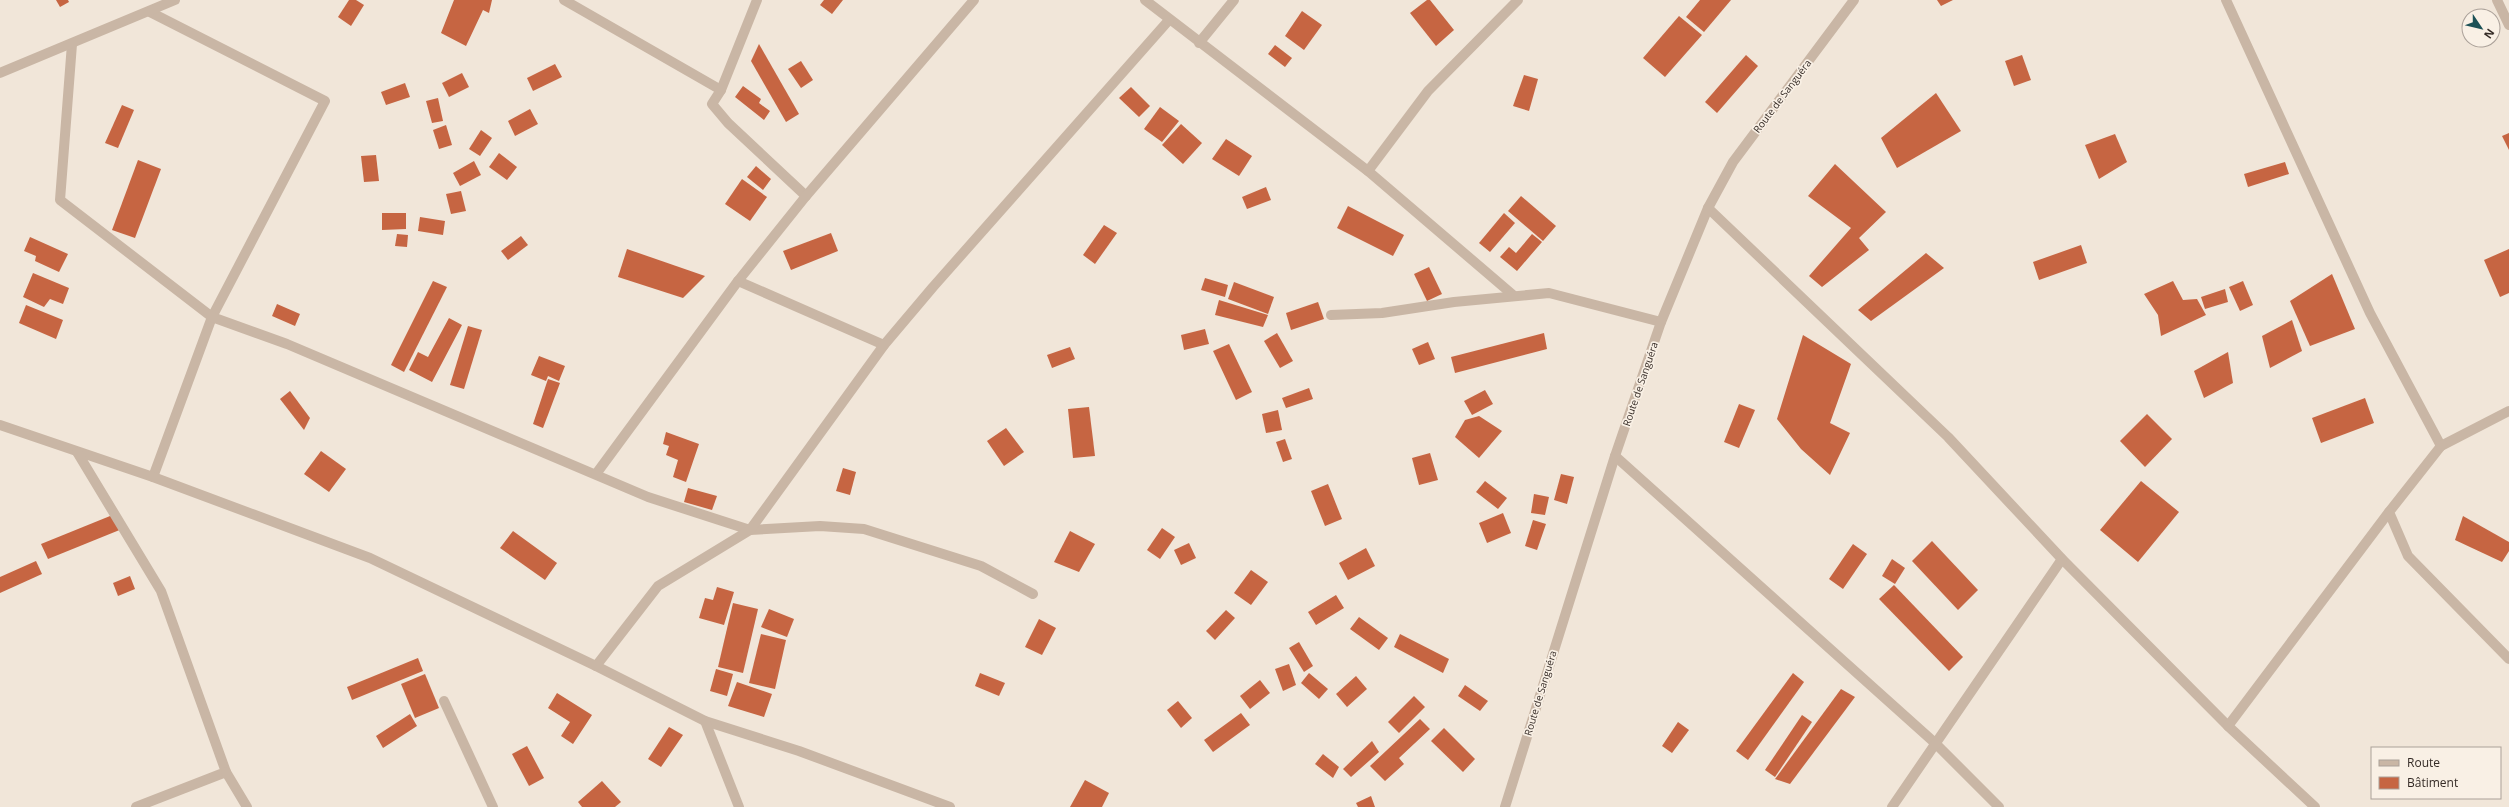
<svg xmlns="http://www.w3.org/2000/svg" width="2509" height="807" viewBox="0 0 2509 807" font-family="'Open Sans',sans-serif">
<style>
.building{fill:#c66542}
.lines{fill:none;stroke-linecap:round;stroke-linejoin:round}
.minor{stroke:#c9b6a5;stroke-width:10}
.tertiary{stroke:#c9b6a5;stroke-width:10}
.labels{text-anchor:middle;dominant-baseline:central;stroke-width:3.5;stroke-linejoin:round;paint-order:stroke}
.street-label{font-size:10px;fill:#352b26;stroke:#f9f0e5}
</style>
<rect width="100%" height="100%" fill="#f1e6d9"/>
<!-- building -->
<g class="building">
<path d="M56,0H68L69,2L60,7Z"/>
<path d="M349,0H356L364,5L351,26L338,17Z"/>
<path d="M454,0H492L489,13L483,10L466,46L441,33Z"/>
<path d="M824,0H843L832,14L820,5Z"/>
<path d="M1427,0H1430L1454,30L1436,46L1410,13Z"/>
<path d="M1700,0H1731L1704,32L1686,17Z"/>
<path d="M1937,0H1953L1941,6Z"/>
<path d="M1302,11L1322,25L1304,50L1285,36Z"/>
<path d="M1679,16L1702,35L1665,77L1643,58Z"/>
<path d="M759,44L799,114L786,122L751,61Z"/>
<path d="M1275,45L1292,58L1285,67L1268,54Z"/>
<path d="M1746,55L1758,66L1717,113L1705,102Z"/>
<path d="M2022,55L2031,80L2014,86L2005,61Z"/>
<path d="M801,61L813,80L801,88L788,69Z"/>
<path d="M555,64L562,77L533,91L527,78Z"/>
<path d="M462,73L469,87L449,97L442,83Z"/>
<path d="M1524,75L1538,79L1529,111L1513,106Z"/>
<path d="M405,83L410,97L386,105L381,92Z"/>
<path d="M743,86L761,99L759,103L770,111L764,120L735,97Z"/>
<path d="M1131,87L1150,106L1139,117L1119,98Z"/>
<path d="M1936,93L1961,131L1897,168L1881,138Z"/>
<path d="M438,98L443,121L432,123L426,101Z"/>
<path d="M122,105L134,110L118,148L105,143Z"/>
<path d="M1160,107L1179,121L1162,142L1144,129Z"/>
<path d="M530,109L538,124L515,136L508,121Z"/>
<path d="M1181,124L1202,143L1183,164L1162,145Z"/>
<path d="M446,125L452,145L439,149L433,130Z"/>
<path d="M481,130L492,138L480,156L469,149Z"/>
<path d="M2509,133V150L2502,136Z"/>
<path d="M2115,134L2127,162L2099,179L2085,145Z"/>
<path d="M1226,139L1252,156L1239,176L1212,159Z"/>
<path d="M499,153L517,167L507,180L489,167Z"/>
<path d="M376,155L379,181L364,182L361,156Z"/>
<path d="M138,160L161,169L135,238L112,230Z"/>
<path d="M474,161L481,175L460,186L453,173Z"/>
<path d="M2285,162L2289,174L2248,187L2244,174Z"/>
<path d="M1835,164L1886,212L1859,238L1869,250L1822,287L1809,276L1851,228L1808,196Z"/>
<path d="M756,166L771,179L763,190L747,177Z"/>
<path d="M742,179L767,197L750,221L725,204Z"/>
<path d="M1266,187L1271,200L1247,209L1242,197Z"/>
<path d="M461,191L466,211L451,214L446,194Z"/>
<path d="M1521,196L1556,226L1543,241L1508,211Z"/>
<path d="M1348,206L1404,235L1393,256L1337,228Z"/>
<path d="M382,213H406V229L382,230Z"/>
<path d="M1504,213L1515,223L1490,252L1479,243Z"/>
<path d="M420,217L445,221L443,235L418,231Z"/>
<path d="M1104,225L1117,233L1095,264L1083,255Z"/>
<path d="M831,233L838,251L791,270L783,251Z"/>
<path d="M397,234L408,235L407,247L395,246Z"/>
<path d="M1532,234L1542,242L1517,271L1500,257L1509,247L1516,253Z"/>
<path d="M521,236L528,245L508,260L501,251Z"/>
<path d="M30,237L68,254L59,272L35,261L36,256L24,251Z"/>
<path d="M2081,245L2087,263L2039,280L2033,262Z"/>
<path d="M627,249L705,276L683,298L618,277Z"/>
<path d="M2509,249V293L2500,297L2484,260Z"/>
<path d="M1926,253L1944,268L1871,321L1858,310Z"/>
<path d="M1429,267L1442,294L1427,301L1414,274Z"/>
<path d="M33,273L69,288L63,304L50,299L44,307L23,297Z"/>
<path d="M2332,274L2355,329L2310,346L2290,301Z"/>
<path d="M1205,278L1228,285L1225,297L1201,290Z"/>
<path d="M433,281L447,287L404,372L391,365Z"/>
<path d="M2173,281L2183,300L2197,299L2206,315L2161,336L2158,315L2144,294Z"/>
<path d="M2243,281L2253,305L2240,311L2229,287Z"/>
<path d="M1234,282L1274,297L1268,314L1228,299Z"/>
<path d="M2225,289L2228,302L2205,309L2201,297Z"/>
<path d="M1219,300L1268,315L1263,327L1215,315Z"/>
<path d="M1318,302L1324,319L1291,330L1286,313Z"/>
<path d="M277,304L300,314L295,326L272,316Z"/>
<path d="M26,305L63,320L56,339L19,323Z"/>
<path d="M449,318L462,325L432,382L409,370L418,352L428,357Z"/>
<path d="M2292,320L2302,351L2270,368L2262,336Z"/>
<path d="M468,326L482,330L464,389L450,385Z"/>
<path d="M1205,329L1209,344L1184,350L1181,335Z"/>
<path d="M1277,333L1293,361L1280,368L1264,341Z"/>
<path d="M1544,333L1547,349L1455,373L1451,357Z"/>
<path d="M1803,335L1851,364L1830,423L1850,433L1830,475L1801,449L1777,419Z"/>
<path d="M1428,342L1435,359L1419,365L1412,349Z"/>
<path d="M1229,344L1252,392L1236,400L1213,351Z"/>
<path d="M1070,347L1075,359L1052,368L1047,355Z"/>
<path d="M2228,352L2233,383L2204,398L2194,371Z"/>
<path d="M539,356L565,366L559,381L548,376L546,381L531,375Z"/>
<path d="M548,379L560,383L543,428L533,424Z"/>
<path d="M1309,388L1313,399L1286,408L1282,398Z"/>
<path d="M1485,390L1493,404L1472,415L1464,401Z"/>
<path d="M290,391L310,418L304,430L280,399Z"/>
<path d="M2365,398L2374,423L2321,443L2312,418Z"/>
<path d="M1739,404L1755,410L1739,448L1724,442Z"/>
<path d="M1089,407L1095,456L1073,458L1068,409Z"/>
<path d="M1278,410L1282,430L1266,433L1262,414Z"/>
<path d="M2147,414L2172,439L2145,467L2120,441Z"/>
<path d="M1479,416L1502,431L1479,458L1455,437L1465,420Z"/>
<path d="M1006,428L1024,452L1004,466L987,441Z"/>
<path d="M666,432L699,444L686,482L673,477L678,460L666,455L669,446L663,444Z"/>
<path d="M1285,439L1292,459L1283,462L1276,442Z"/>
<path d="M321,451L346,469L329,492L304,474Z"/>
<path d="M1430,453L1438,480L1419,485L1412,458Z"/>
<path d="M843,468L856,472L850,495L836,491Z"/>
<path d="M1561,474L1574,477L1567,504L1554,500Z"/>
<path d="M1485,481L1507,498L1498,509L1476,492Z"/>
<path d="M2141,481L2179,512L2138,562L2100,530Z"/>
<path d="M1328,484L1342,519L1325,526L1311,491Z"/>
<path d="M688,488L717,496L712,510L684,502Z"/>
<path d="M1534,494L1549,497L1545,515L1531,513Z"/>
<path d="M1503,513L1511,533L1487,543L1479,523Z"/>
<path d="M115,514L122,529L48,559L41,544Z"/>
<path d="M2463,516L2509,542V551L2502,562L2455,540Z"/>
<path d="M1533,520L1546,524L1537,550L1525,546Z"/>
<path d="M1162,528L1175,537L1160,559L1147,550Z"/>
<path d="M513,531L557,563L545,580L500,548Z"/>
<path d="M1070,531L1095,544L1079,572L1054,562Z"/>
<path d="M1932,541L1978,590L1958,610L1912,561Z"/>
<path d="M1189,543L1196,558L1181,565L1174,550Z"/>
<path d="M1853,544L1867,554L1843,589L1829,579Z"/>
<path d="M1366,548L1375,566L1348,580L1339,563Z"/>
<path d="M1892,559L1905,568L1895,584L1882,576Z"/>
<path d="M36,561L42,574L0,593V577Z"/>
<path d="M1251,570L1268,582L1251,605L1234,593Z"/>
<path d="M130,576L135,589L118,596L113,583Z"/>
<path d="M1894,585L1963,657L1949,671L1879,599Z"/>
<path d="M717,587L734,592L724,625L699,618L705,598L713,600Z"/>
<path d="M1336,595L1344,608L1316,625L1308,612Z"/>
<path d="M733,603L758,609L743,673L718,667Z"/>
<path d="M769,609L794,619L787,637L761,627Z"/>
<path d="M1226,610L1235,618L1215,640L1206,631Z"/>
<path d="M1359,617L1388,638L1379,650L1350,629Z"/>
<path d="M1039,619L1056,628L1042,655L1025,647Z"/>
<path d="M761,634L786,640L775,689L749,683Z"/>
<path d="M1400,634L1449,659L1443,673L1394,647Z"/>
<path d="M1299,642L1313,666L1304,672L1289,648Z"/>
<path d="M418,658L423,671L352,700L347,687Z"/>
<path d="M1289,664L1296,685L1283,691L1275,669Z"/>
<path d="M716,669L733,674L727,696L710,691Z"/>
<path d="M980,673L1005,683L999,696L975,686Z"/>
<path d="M1309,673L1328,689L1319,699L1301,683Z"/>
<path d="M1793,673L1804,682L1748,760L1736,751Z"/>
<path d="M425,674L439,708L415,718L401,684Z"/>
<path d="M1356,676L1367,689L1347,707L1336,694Z"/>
<path d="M1260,680L1270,693L1250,709L1240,696Z"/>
<path d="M737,682L772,694L764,717L728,706Z"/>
<path d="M1465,685L1488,701L1480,711L1458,696Z"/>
<path d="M1841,689L1855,697L1790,784L1775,779Z"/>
<path d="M557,693L592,715L573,744L561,736L570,722L548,708Z"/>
<path d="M1414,696L1425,707L1399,733L1388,722Z"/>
<path d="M1178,701L1192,718L1181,728L1167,710Z"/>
<path d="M1241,713L1250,725L1213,752L1204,740Z"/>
<path d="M410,714L417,726L383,748L376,736Z"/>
<path d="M1802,715L1812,722L1775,777L1765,770Z"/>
<path d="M1420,719L1430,729L1399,758L1404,764L1385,781L1370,766Z"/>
<path d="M1678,722L1689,730L1672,753L1662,746Z"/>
<path d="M669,727L683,735L661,767L648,759Z"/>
<path d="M1444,728L1475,759L1463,772L1431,741Z"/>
<path d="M1372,741L1379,752L1351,777L1343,769Z"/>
<path d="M527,746L544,778L529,786L512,754Z"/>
<path d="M1323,754L1339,767L1333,778L1315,764Z"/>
<path d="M1085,780L1109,793L1102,807H1070Z"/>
<path d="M602,781L621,802L615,807H582L578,802Z"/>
<path d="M1371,796L1375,807H1358L1356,803Z"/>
</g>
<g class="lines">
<!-- minor -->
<g class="minor">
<path d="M564,0L721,90"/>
<path d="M757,0L721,90L712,104L728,123L806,196"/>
<path d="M1145,0L1368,171L1513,295"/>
<path d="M2226,0L2370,313L2441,446L2389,512L2408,556L2509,659"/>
<path d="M2497,0L2509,25"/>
<path d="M150,12L325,101L212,317L153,477"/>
<path d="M1199,43L1234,0"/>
<path d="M72,44L60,200L212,317L287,344L648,497L750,530L820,526L864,529L981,566L1033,594"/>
<path d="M0,73L175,0"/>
<path d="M1368,171L1428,91L1518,0"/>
<path d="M1708,208L1948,437L2062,559L2228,726L2315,807"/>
<path d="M738,281L884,345"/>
<path d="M1331,315L1382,313L1454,302L1549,293L1661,322"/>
<path d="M0,425L153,477L370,558L596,666L705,721L799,751L950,807"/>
<path d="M2441,446L2509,411"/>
<path d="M77,452L161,591L226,772L136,807"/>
<path d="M1615,456L1935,743L1999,807"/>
<path d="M596,474L738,281L806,196L974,0"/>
<path d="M596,666L658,586L750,530L884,345L933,287L1169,20"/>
<path d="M444,701L493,807"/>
<path d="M705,721L739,807"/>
<path d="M2228,726L2389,512"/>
<path d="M226,772L247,807"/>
<path d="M1892,807L2062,559"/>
</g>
<!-- tertiary -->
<path class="tertiary" d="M1505,807L1615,456L1661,322L1708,208L1733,162L1854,0"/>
</g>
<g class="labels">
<!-- street labels -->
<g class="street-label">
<text transform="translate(1782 96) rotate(-53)">Route de Sanguéra</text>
<text transform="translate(1640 384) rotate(-71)">Route de Sanguéra</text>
<text transform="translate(1540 693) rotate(-73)">Route de Sanguéra</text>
</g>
</g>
<!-- legend -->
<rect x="2371" y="747" width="130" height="52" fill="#f9f0e5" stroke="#aba199"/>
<rect x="2379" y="760" width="20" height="6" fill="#c9b6a5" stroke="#aba199"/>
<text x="2407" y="767" font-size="12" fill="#352b26">Route</text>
<rect x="2379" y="777" width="20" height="12" fill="#c66542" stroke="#aba199"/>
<text x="2407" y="787" font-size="12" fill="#352b26">Bâtiment</text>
<!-- north arrow -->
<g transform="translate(2481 28) rotate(125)"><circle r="19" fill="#f9f0e5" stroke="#aba199"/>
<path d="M0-3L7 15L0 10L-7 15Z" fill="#1c5156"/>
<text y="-6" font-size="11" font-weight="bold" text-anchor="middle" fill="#352b26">N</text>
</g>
</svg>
